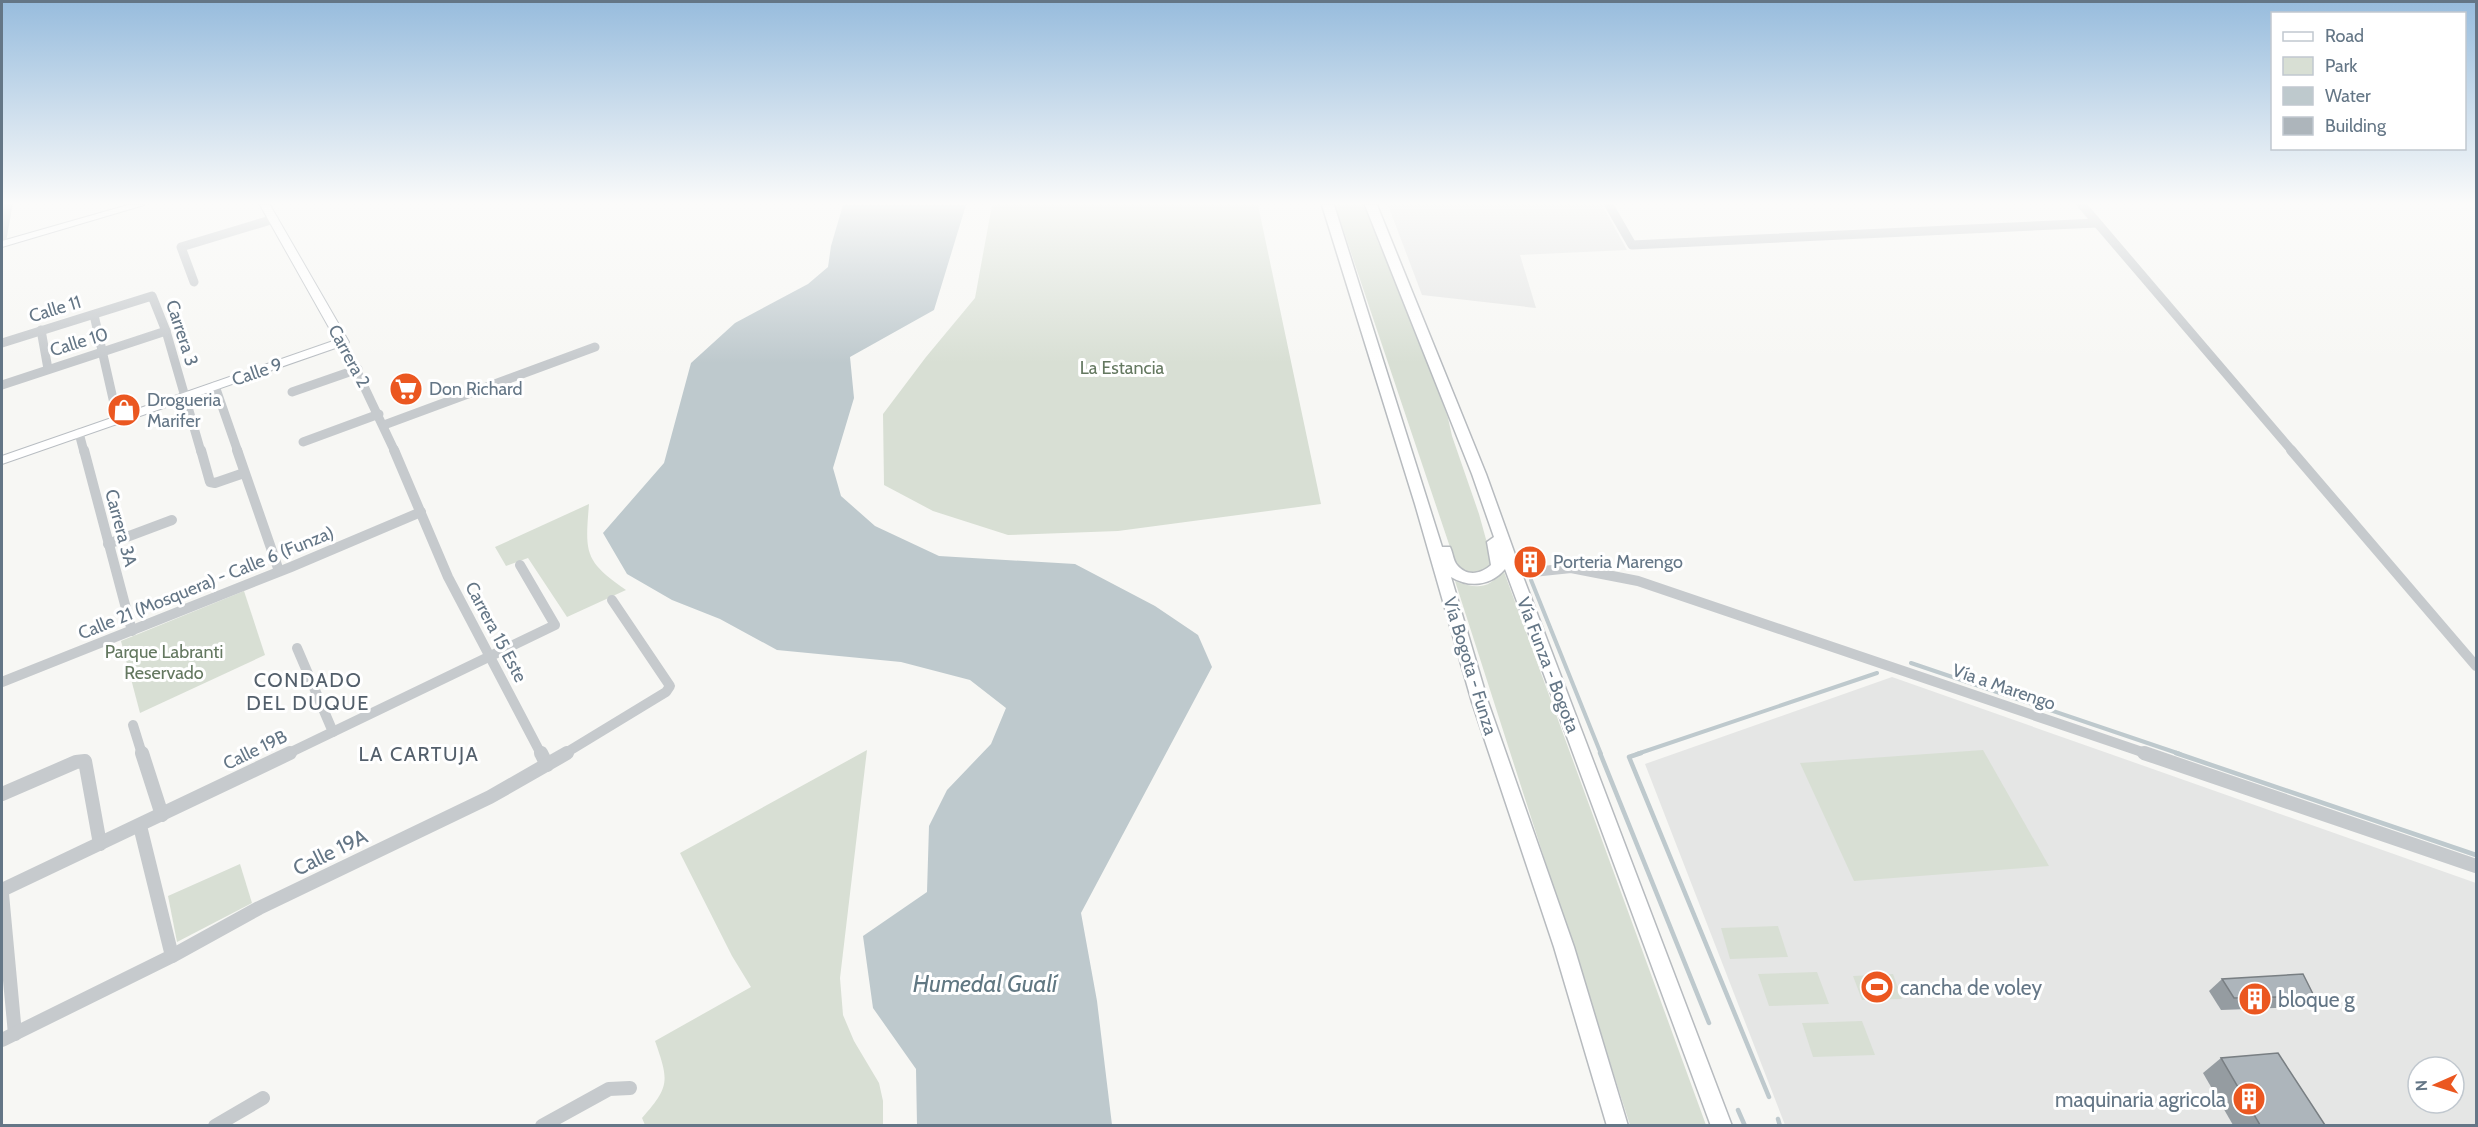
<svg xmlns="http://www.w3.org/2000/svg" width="2478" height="1127" viewBox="0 0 2478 1127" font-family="Cabin,sans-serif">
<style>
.built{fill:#e5e6e5;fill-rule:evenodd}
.green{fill:#d8dfd4}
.water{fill:#bec9cd}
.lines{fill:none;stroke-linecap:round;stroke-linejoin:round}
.stream-far1{stroke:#bec9cd;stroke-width:4}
.stream{stroke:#bec9cd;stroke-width:4.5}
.secondary-casing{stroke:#b8bdc2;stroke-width:2}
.primary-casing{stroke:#b7bbbf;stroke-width:3}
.minor-far2{stroke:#c6cacd;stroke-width:9}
.minor-far1{stroke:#c6cacd;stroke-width:10}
.minor{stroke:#c6cacd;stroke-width:14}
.secondary{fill:#fff;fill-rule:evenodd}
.primary{fill:#fff;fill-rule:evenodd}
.wall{fill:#959ca1}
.building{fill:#adb5bb;stroke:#797f83;stroke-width:1.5}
.labels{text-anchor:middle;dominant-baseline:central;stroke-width:6;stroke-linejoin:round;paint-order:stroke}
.street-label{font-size:18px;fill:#647686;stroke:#fff}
.park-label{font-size:18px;fill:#647860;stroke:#fff}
.poi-label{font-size:18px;fill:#647686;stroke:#fff;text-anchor:start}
.neighbourhood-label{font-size:20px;letter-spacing:1.5px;fill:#535f6b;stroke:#fff}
.near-street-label{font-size:21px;fill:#647686;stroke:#fff}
.near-poi-label{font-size:21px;fill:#647686;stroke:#fff;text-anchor:start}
.near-water-label{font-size:24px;font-style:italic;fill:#607782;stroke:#fff}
</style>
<rect width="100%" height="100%" fill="#f7f7f4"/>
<!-- built -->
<g class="built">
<path d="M1388,205H1602L1627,250L1520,255L1536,308L1422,295Z"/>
<path d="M1892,677L2476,883V1125H1785L1645,764ZM2418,1067H2454V1103H2418Z"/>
</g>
<!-- green -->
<g class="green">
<path d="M992,205H1258L1321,504L1118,531L1008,535L933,511L884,485L883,414L926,357L975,298Z"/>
<path d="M1335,205H1366L1378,242L1408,308L1448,418L1452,436L1479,514L1492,561L1489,568C1476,575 1467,573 1456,565Z"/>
<path d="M589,504C585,553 584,561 626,590L567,617L528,558L506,566L495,547Z"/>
<path d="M1503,569L1706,1125H1630L1455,581C1476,589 1490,590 1503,569Z"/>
<path d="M244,591L265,655L140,713L121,641Z"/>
<path d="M867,750L840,978L843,1015L854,1041L879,1083L883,1101V1125H645L642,1118C670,1086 669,1081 655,1041L751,987L732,956L680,853Z"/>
<path d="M1983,750L2049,866L1854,881L1800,763Z"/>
<path d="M240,864L252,903L177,942L168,896Z"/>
<path d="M1778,926L1788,957L1730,959L1721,928Z"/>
<path d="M1817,972L1829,1004L1769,1006L1758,974Z"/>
<path d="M1893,974L1902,999L1862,1000L1853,976Z"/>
<path d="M1862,1021L1875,1055L1813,1057L1802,1023Z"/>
</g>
<!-- water -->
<path class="water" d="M843,205H966L934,310L850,357L854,398L833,468L841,496L875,526L939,556L1075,564L1155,606L1198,635L1212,667L1081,913L1097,1001L1112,1125H917L916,1069L873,1008L863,936L927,892L929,826L947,790L991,744L1006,708L970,680L901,662L777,650L720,619L672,600L627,574L603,533L664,463L691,363L735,323L808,284L828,267L831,246Z"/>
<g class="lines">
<!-- stream-far1 -->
<g class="stream-far1">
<path d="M1531,580L1601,754"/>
<path d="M1911,663L2180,754"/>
<path d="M1637,754L1877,673"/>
</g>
<!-- stream -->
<g class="stream">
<path d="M1600,753L1709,1023"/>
<path d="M1641,753L1629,757L1769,1097"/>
<path d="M2176,753L2476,855"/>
<path d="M1738,1110L1745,1126"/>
<path d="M1778,1119L1780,1126"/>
</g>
<defs>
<g id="secondary">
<path d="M128,205H144L2,247V241Z"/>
<path d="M260,205H270L349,342L347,344L2,464V456L336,340Z"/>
</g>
<path id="primary" d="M1322,205H1334L1442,547H1450C1453,553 1453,560 1457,565C1467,577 1481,574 1491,565L1487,542L1494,537L1472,474L1365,205H1377L1486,474L1522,574L1732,1126H1711L1505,569C1491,586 1469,588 1451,577L1488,702L1574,947L1628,1126H1607L1554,947L1472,702L1415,504Z"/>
</defs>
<!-- secondary casing -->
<use href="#secondary" class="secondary-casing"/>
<!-- primary casing -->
<use href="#primary" class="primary-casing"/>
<!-- minor-far2 -->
<g class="minor-far2">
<path d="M1609,205L1632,245L2097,223"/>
<path d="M2082,205L2293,452"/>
<path d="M2,239L8,205"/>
<path d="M194,282L181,247L274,219"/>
<path d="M94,315L118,421"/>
<path d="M41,330L48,369"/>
<path d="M343,342L395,452"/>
<path d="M2,343L152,296L166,331L201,452"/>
<path d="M2,385L166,331"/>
<path d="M215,386L238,452"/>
<path d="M292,392L358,369"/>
<path d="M384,425L595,347"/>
<path d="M79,433L84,452"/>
<path d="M303,442L379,414"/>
</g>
<!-- minor-far1 -->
<g class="minor-far1">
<path d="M84,450L132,631"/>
<path d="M201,450L210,482L215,483L244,473"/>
<path d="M237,450L279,571"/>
<path d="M394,450L448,577L541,754"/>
<path d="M2291,450L2476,666"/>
<path d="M108,544L172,520"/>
<path d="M1514,574L1571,568L1638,581L2148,754"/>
<path d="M297,648L333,732"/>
<path d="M2,682L291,567L421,512"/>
<path d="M133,725L142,754"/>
<path d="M287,754L555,625L520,565"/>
<path d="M564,754L666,692L670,686L612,600"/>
</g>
<!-- minor -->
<g class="minor">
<path d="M142,753L162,815"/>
<path d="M541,753L547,765"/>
<path d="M2144,753L2476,866"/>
<path d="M2,794L76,762L85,761L100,844"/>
<path d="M140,826L172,956"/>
<path d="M2,890L290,753"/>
<path d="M2,894L15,1034"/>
<path d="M2,1040L172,956L259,908L490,797L567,753"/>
<path d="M215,1126L263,1098"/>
<path d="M542,1126L609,1089L630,1088"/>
</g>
<!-- secondary -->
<use href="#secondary" class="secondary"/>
<!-- primary -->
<use href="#primary" class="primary"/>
</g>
<!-- wall -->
<g class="wall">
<path d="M2222,979L2314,996L2300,1007L2221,1010L2209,991Z"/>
<path d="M2221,1058L2325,1125H2233L2203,1073Z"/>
</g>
<!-- building -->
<g class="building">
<path d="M2303,974L2314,996L2234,998L2222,979Z"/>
<path d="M2278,1053L2325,1125H2260L2221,1058Z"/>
</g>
<!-- sky -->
<linearGradient id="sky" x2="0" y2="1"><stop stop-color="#97bcdd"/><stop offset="0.56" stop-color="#fbfbfa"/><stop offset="1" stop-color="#fbfbfa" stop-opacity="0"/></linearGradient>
<rect width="2478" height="363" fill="url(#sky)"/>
<!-- icons -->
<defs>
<symbol id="supermarket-disc" viewBox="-11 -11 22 22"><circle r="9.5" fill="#eb5720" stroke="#fff"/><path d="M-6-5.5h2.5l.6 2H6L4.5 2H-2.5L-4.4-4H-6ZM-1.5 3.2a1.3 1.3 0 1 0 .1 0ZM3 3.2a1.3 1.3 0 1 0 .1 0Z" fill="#fff"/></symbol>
<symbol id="shop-disc" viewBox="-11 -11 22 22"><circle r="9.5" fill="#eb5720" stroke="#fff"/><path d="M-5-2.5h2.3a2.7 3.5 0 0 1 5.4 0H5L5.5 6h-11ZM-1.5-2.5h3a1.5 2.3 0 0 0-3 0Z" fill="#fff"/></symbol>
<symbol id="building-disc" viewBox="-11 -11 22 22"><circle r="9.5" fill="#eb5720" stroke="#fff"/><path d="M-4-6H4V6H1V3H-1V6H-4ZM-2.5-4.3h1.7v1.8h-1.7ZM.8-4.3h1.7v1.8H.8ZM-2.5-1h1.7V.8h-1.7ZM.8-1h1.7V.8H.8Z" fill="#fff"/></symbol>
<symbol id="stadium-disc" viewBox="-11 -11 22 22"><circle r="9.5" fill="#eb5720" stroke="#fff"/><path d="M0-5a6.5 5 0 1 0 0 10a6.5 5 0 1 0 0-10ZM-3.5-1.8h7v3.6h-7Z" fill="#fff"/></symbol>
</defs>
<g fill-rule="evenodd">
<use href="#supermarket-disc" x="387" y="370" width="38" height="38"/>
<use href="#shop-disc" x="105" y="391" width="38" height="38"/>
<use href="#building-disc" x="1511" y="543" width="38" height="38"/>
<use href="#stadium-disc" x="1858" y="968" width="38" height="38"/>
<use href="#building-disc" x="2236" y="980" width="38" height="38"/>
<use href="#building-disc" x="2230" y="1080" width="38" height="38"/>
</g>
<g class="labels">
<!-- street labels -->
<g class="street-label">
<text transform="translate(55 309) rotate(-17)">Calle 11</text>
<text transform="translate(182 333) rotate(72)">Carrera 3</text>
<text transform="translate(79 342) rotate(-17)">Calle 10</text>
<text transform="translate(349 356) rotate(62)">Carrera 2</text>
<text transform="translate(257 372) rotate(-19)">Calle 9</text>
<text transform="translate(121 528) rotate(75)">Carrera 3A</text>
<text transform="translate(206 583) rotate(-22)">Calle 21 (Mosquera) - Calle 6 (Funza)</text>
<text transform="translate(496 632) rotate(62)">Carrera 15 Este</text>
<text transform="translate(1548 665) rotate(69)">Vía Funza - Bogota</text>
<text transform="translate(1470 666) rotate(73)">Vía Bogota - Funza</text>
<text transform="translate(2004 687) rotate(19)">Vía a Marengo</text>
<text transform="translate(255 750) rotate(-26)">Calle 19B</text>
</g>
<!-- park labels -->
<g class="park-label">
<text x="1122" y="368">La Estancia</text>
<text x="164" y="652">Parque Labranti<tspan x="164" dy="21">Reservado</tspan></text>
</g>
<!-- poi labels -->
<g class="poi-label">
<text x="429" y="389">Don Richard</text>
<text x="147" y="400">Drogueria<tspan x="147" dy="21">Marifer</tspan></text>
<text x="1553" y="562">Porteria Marengo</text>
</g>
<!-- neighbourhood labels -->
<g class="neighbourhood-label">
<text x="308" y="680">CONDADO<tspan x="308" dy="23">DEL DUQUE</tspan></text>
<text x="419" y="754">LA CARTUJA</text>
</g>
<!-- near-street labels -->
<g class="near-street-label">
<text transform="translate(330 852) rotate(-26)">Calle 19A</text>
</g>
<!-- near-poi labels -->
<g class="near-poi-label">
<text x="1900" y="987">cancha de voley</text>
<text x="2278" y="999">bloque g</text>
<text x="2226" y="1099" text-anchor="end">maquinaria agricola</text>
</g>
<!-- near-water labels -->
<g class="near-water-label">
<text x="985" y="983">Humedal Gualí</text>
</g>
</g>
<!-- border -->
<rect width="2478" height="1127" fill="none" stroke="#647686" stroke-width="6"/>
<!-- legend -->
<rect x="2271" y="12" width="195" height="138" fill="#ffffff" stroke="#c1c8cf" stroke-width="1.5"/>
<rect x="2283" y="32" width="30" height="9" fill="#ffffff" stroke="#c1c8cf" stroke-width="1.5"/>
<text x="2325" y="42" font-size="18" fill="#647686">Road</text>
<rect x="2283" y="57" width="30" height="18" fill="#d8dfd4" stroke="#c1c8cf" stroke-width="1.5"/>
<text x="2325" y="72" font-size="18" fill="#647686">Park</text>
<rect x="2283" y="87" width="30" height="18" fill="#bec9cd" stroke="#c1c8cf" stroke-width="1.5"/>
<text x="2325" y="102" font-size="18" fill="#647686">Water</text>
<rect x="2283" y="117" width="30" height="18" fill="#adb5bb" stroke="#c1c8cf" stroke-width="1.5"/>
<text x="2325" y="132" font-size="18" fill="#647686">Building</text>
<!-- north arrow -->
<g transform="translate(2436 1085) rotate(267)"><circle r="28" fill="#ffffff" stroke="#c1c8cf" stroke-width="1.5"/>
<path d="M0-4.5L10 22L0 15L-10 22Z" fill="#eb5720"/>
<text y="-9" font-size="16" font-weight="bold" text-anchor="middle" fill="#647686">N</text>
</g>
</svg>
